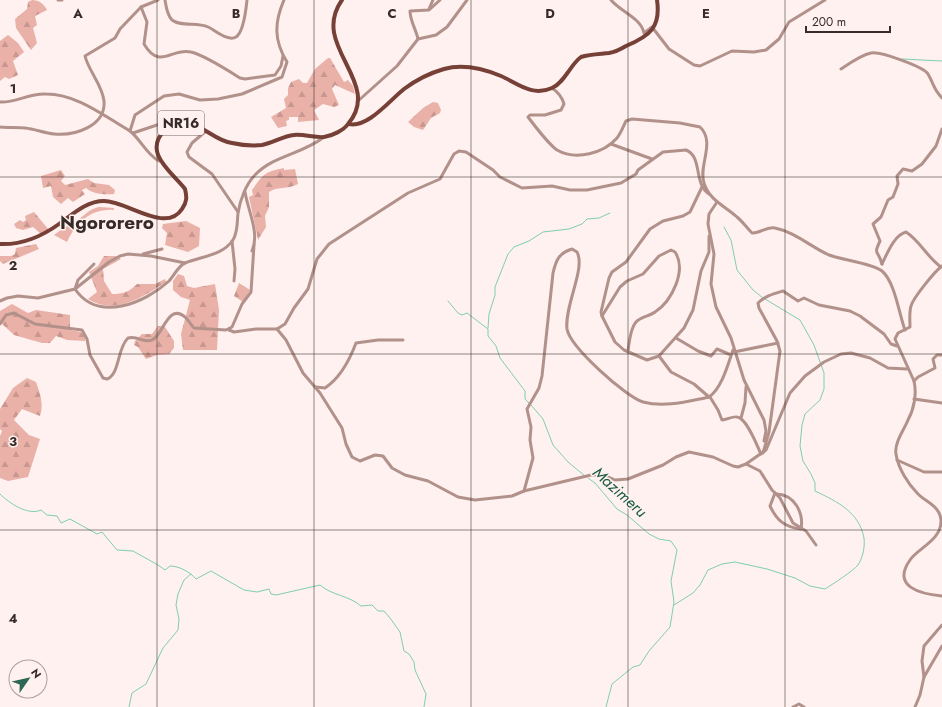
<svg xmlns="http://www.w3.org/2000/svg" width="942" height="707" viewBox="0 0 942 707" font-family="Jost,sans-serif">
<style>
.green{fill:#e9b1a7}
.forest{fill:url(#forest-firs)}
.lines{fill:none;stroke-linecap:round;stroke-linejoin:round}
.stream{stroke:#7fceaf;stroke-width:1}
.minor{stroke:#b2918b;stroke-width:3}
.major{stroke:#764037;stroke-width:4}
.grid{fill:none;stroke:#372b29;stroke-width:1;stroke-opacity:0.55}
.labels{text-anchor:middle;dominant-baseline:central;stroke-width:3;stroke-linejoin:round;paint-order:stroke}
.shield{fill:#fef1ef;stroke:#736664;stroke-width:1}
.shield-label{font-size:14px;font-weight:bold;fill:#372b29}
.water-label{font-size:16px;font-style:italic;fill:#1b5945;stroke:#fef1ef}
.district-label{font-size:19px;font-weight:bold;fill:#372b29;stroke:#fef1ef}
.grid-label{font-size:13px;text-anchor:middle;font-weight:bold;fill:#372b29;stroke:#fef1ef;stroke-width:3;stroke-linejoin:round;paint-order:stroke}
</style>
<defs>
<pattern id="forest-firs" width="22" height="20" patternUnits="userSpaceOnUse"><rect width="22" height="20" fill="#e9b1a7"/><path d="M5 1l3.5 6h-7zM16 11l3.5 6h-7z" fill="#c89890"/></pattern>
</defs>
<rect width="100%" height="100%" fill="#fef1ef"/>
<!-- green -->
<path class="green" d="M99,207L114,208V210C91,208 76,223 67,242L54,235C62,229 69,225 77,221C85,215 89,209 99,207Z"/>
<!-- forest -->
<g class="forest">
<path d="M32,0C39,0 44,4 47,10L35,16L37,25L33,28L37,43L31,50L16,28L15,19L27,9L28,2Z"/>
<path d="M8,35L18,43L24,52L13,61L18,75L9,79L5,77L0,81V41Z"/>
<path d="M328,58H330L344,82L348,80L353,86L355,94L335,85L332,89L339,105L334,107L323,104L314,110L319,120L298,122V117H289V120L286,121L287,126L278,128L271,117L286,108L284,99L288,95V88L291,82L299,79L303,83H307L315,69Z"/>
<path d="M433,102L438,103L441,110L440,113L431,118L423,130L414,127L408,122L423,108Z"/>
<path d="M284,168V170L295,169L298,184C287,190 277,186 269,192V207L265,216L266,227L258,240L249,197L253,195L252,190C264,173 265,172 284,168Z"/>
<path d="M61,170L65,176L61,181L65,185L88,179L94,183L109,185L115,190L114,194C105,195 92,194 86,188L82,190L85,194L73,202L68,198L61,204L53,197L51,186L43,188L41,176Z"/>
<path d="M34,212L49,230L41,234L33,227L23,230L16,228L14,224L20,220L23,222L26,220L25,216Z"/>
<path d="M186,221L200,228L199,246L188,252L165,245L167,233L162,228L163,224Z"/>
<path d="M36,244L39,249L3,264L0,261V256H11L15,254L16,248Z"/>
<path d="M104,256H116L121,259L103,269L104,281L112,294C123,294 129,292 137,284H155L165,279L166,282C143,297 115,316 88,299L97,292L89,272L98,266Z"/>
<path d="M178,274L184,276L187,286L194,288L215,284L219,310L217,350H183L181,334L190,300L181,297L173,290V281Z"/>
<path d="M239,283L250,290L243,302L234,296Z"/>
<path d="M12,304L28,313L36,310L70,315V330L81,332L85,337V341L67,340L56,336L50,343H42L14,335L0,322V311Z"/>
<path d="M158,326L165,327L174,341V348L169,354L157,355L146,359L138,347L134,345L135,341L142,334H152Z"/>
<path d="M27,378L36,382C40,393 44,405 40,416L22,409L14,420L29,435L40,439L28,477L8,481L0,478V436L2,431L0,429V409L13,388Z"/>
</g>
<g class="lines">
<!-- stream -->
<g class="stream">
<path d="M902,59L942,61"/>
<path d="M724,227L731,240L737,270L753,290L763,298"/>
<path d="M448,301L458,313L462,315L467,313L488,329V336L496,346L500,358L525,391V399L529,403"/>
<path d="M488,328L489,314L495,295V287L508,254L514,247L529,241L543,232L569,229L582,224L587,219L599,218L610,213"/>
<path d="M531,405L543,419L553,445L568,462L585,476"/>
<path d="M588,478L595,483L617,509L627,515L649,534L659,539L671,541L677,550L671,581L674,602L670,627L649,651L640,665L633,667L612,684L606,707"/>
<path d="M0,494C9,503 28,516 41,510L47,515L57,516L61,523L70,519L97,534L102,532L117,550L133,551L158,565L165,570L170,566C179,566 190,572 196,579L211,571L244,590L257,592L269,589L271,594L276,595L320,585C333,596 348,595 361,606L372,605L378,611H384L390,618L400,632L404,651L409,654L414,662L415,670L426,694L424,707"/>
<path d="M674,605L693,593L700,585L708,570L722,564L735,562L767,569L795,578L810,586L825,589C833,584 853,571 858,565C863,557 865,547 864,538C859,512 838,502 815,491V483L811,474L803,461L800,446L802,425L805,414L820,400L824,389V373L814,345L800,320L765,299"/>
<path d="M129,707L132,693L146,684L163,648L178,630L179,619L176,605L178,594L184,580L191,574"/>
</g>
<!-- minor -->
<g class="minor">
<path d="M58,0H62"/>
<path d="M165,0C166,6 167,15 172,20C181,27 197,22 208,27C215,30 228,42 236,37C244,32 246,9 247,0"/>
<path d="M611,0C621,12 641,18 644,33L652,27L669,49L694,65L700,66L732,51L754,52L766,50L779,39L789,22L825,0"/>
<path d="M141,7L147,22L144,44C160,71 172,47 191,52C204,55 229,71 240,78L245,79L275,75L281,66L283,56"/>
<path d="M429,9L433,0"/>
<path d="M418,39C416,29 410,21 410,11L429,10L440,0"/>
<path d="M841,69C850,63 861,55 871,53C880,51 924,67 928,74C934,84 933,89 942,98"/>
<path d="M552,88C558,92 562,97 564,104L561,110L545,115H530L528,117C534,125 550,145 557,150C576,161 604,153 617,138C621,133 623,127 626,121L632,119L680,123L700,127C716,142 698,166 704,183C709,200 725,206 737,217C743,222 747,228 752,233C760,234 766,226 775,228C795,232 811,247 829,255C842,260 872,263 882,271C895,282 899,314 905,330"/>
<path d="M358,101L397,66L418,39L436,35L447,27L467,0"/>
<path d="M0,102C16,103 29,93 46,94C77,94 104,116 130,131C142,141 146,154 159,161"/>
<path d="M0,127C8,128 16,127 25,128C35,129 44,133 54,134C75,136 106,126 104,101C102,84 89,72 85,56L115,38L120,29L141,7L158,0"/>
<path d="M130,131L135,115L164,96L179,94L200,100L218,99L242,94L282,77L287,62C274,41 274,23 284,0"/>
<path d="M206,131L192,143L187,152L189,157L212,174L238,212"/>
<path d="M133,133L160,124H174"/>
<path d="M611,144L652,159"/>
<path d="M702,187L690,212L683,216L663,221L650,229L626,262L612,272L609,278L601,312L602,316L615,342L624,350L647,360L659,356L684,328L693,310L701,271L709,252V236"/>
<path d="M245,192C248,211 260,233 252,251"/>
<path d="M717,202L709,214L708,224L714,254L711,284L716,307L731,338L744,380L764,420L766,431L764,441"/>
<path d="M232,241L235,269L234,281"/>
<path d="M143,254L162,249"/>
<path d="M882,264C878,249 873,256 880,241L873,224L881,217L888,200L893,197L898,184L897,176L903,169L912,171L922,164L936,146L942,129"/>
<path d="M882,264C887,254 894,235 906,232C920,241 927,257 941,267"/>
<path d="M942,266C935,271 913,298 911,306C909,313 910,320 910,327L898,333L895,339L914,381C917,394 914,409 908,420C904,430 894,443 896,454C898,468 908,484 918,494C926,502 940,506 941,520C942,540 918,548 910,560C891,587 921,594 942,596"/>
<path d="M75,289C98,323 145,303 169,281C174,276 178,266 185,263C202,256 222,256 233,240C238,232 237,222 238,213C240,200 246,184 255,175C274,155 303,154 324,137"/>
<path d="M75,289L78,280L94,264"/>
<path d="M0,301L7,298L18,296L38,298L75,289L109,262L120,256L128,254L151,256L185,263"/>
<path d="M602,316L620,287L627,281L643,274L659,256L671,250L675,252C687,270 672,301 655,312C650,316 640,317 636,322C630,329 629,343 628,352"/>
<path d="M0,324L6,315L14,313L35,324L82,330L87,339L90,355L103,378L107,379C120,374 117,348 128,338C138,335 144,344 152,340C163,336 168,301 186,318C189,321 191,325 194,328L226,330L232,327L242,304L251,292L254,245"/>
<path d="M277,329L286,340L303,373L320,393L342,428L346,444L352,457L360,461L375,455L383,456L392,468L405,475L428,481L458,497L475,500L512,496L524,491L591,475H604L615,480L628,479L663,465L676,457L689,452L713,457L733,466L738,467L746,464L766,450L790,393L805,376L824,362L841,354L851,353L870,358L888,368L907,369"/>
<path d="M229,330L234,332L256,329H277L285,324L294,308L308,289L317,259L329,244L408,193L440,179L454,154L459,151L466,152L493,170L500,177L522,188L552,186L570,190H587L621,183L636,174L638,170L663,152L686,150C703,157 693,183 709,194"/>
<path d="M676,338L698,351L711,356L717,349L731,355"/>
<path d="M734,352L778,343"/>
<path d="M659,356L671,372L694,384L709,397C722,388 728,364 733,350"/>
<path d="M914,381L918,377L935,368L933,359L937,355H942"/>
<path d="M316,387L325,388C340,378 350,359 356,343L378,340H403"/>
<path d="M914,399L942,403"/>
<path d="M741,418L745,403L746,387"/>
<path d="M763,453L769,432L780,351L777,341L759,308L758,303C765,296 773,294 783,291L798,301L804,298L819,305L850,311L860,316L884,334L891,344L897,346"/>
<path d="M897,460L924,472H942"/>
<path d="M746,464L760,471L772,490L780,498L793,523L806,531L816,545"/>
<path d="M524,491L533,458L530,440L531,427L527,409L539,388L542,376L553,273C556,260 559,253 572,249L577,252C586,268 564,307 567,329C570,347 626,397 643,402C665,408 689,401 710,397L718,410L722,420C727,420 732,416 737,417C747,418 757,446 761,454"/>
<path d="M775,493L770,506C777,521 785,527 801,529C804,512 794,495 777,494"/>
<path d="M924,677L942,646"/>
<path d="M793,707L799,704L804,707"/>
<path d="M915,707L920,695L924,677L922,661L924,646L942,625"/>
</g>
<!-- major -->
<g class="major">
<path d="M349,124C368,128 390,100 404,89C416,80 430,73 444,69C462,64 484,69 501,76C517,83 532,97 552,88C565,82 570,65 581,57C590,54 600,54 609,53C615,52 621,49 626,46C650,36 661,27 657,0"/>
<path d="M0,244C22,245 41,237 59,224C73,214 86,201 104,201C127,201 166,234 182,209C187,202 187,197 185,189C172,172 141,152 166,129C172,124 180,121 188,123C204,126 216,141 232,143C241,145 253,146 262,145C273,143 283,136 294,135C304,134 315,138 324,137C332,136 344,130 348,124C384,82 309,46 342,0"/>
</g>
</g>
<!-- grid -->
<path class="grid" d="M157,0V707M314,0V707M471,0V707M628,0V707M785,0V707M0,177H942M0,354H942M0,530H942"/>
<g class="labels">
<!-- shield labels -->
<rect class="shield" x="158" y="111" width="46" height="24" rx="3"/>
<g class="shield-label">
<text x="181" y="123">NR16</text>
</g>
<!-- water labels -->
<g class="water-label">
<text transform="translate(620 492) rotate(42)">Mazimeru</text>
</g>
<!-- district labels -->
<g class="district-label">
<text x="107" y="222">Ngororero</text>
</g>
</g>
<g class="grid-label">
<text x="78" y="18">A</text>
<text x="236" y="18">B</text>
<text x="392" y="18">C</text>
<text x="550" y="18">D</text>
<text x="706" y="18">E</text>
<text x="13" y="93">1</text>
<text x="13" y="270">2</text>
<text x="13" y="446">3</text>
<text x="13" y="623">4</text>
</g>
<!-- north arrow -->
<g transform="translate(28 679) rotate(56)"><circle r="19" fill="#fef1ef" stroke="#aea2a0"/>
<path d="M0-3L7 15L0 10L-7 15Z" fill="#2c6853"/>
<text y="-6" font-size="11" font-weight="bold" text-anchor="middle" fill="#372b29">N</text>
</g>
<!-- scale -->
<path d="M806 26v6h84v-6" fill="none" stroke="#372b29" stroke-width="2"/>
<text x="812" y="26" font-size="12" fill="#372b29" stroke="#fef1ef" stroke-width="3" paint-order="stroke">200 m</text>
</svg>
